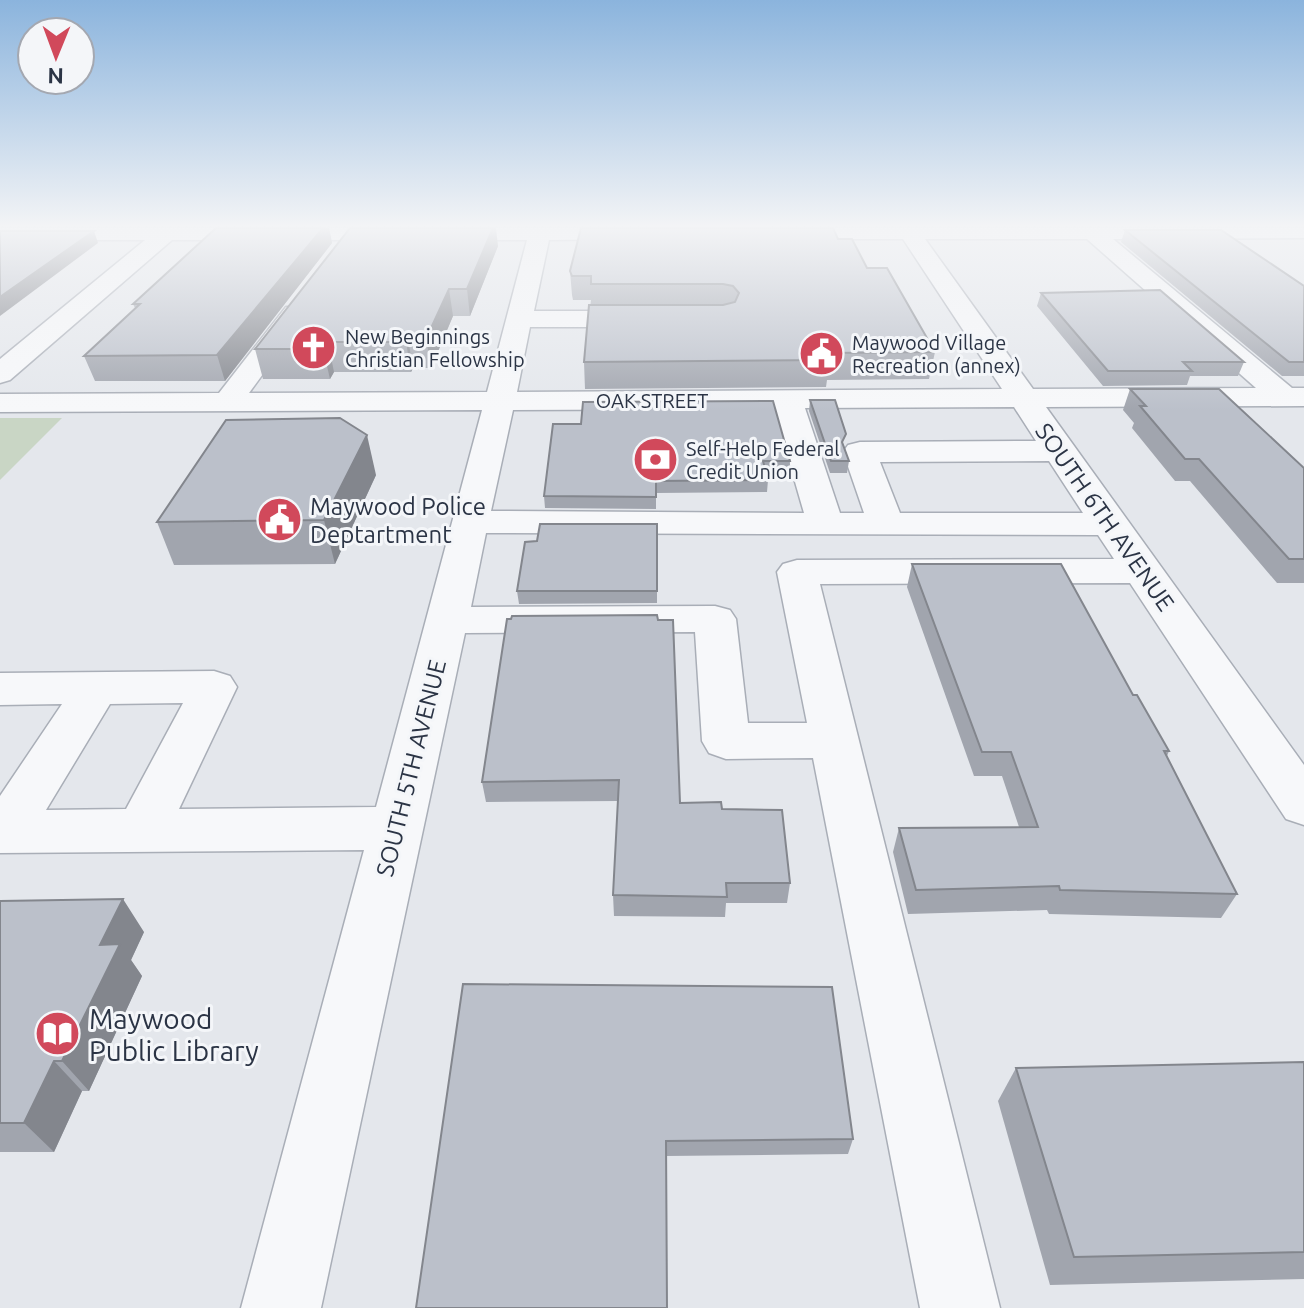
<svg xmlns="http://www.w3.org/2000/svg" width="1304" height="1308" viewBox="0 0 1304 1308" font-family="Ubuntu,sans-serif">
<style>
.green{fill:#c9d6c5}
.lines{fill:none;stroke-linecap:round;stroke-linejoin:round}
.minor-casing{stroke:#a9aeb7;stroke-width:3}
.minor{fill:#f7f8fa;fill-rule:evenodd}
.wall{fill:#a1a5ae}
.shaded-wall{fill:#83868d}
.building{fill:#bbc0ca;stroke:#83868d;stroke-width:2}
.labels{text-anchor:middle;dominant-baseline:central;stroke-width:6;stroke-linejoin:round;paint-order:stroke}
.far-poi-label{font-size:20px;fill:#2b3445;stroke:#f4f6f9;text-anchor:start}
.far-street-label{font-size:20px;fill:#2b3445;stroke:#f4f6f9}
.poi-label{font-size:24px;fill:#2b3445;stroke:#f4f6f9;text-anchor:start}
.street-label{font-size:24px;fill:#2b3445;stroke:#f4f6f9}
.near-poi-label{font-size:28px;fill:#2b3445;stroke:#f4f6f9;text-anchor:start}
</style>
<rect width="100%" height="100%" fill="#e4e7ec"/>
<!-- green -->
<path class="green" d="M0,418H62L0,480Z"/>
<g class="lines">
<defs>
<path id="minor" d="M0,228H646L649,233L638,239L549,240L534,311H648L657,313L661,319L657,325L648,327H530L517,392L1002,389L903,239H774L763,233L770,228H1304V238L1113,239L1292,388H1304V406L1046,407L1304,765V825L1286,819L1130,583L820,584L1000,1308H920L813,758L726,759L709,753L702,741L695,632L465,633L321,1308H241L364,850L0,853V796L62,704L0,705V673L214,671L230,676L237,687L179,809L376,807L482,410L0,412V394L219,393L286,307H304L308,312L249,393L487,392L527,240H172L10,380L0,383V359L145,240H0ZM925,239H1087L1256,388L1033,389ZM1014,407L1036,441L860,442L848,445L843,452L864,513H840L805,408ZM774,409L804,513L491,511L513,410ZM1049,461L1083,513H900L880,462ZM486,533L1098,535L1114,559L797,560L783,564L777,572L807,723H748L736,619L730,610L715,606L471,607ZM183,703L126,809L46,810L110,704Z"/>
</defs>
<!-- minor casing -->
<use href="#minor" class="minor-casing"/>
<!-- minor -->
<use href="#minor" class="minor"/>
</g>
<!-- wall -->
<g class="wall">
<path d="M216,228H329L332,243L225,381H95L84,356L135,308L133,304Z"/>
<path d="M1125,230L1304,286V376H1282L1121,242Z"/>
<path d="M838,239L867,268L935,352L929,379L827,380L826,387L585,389L584,362L591,300H573L572,295L570,271Z"/>
<path d="M498,246L470,316H453L431,368H413L411,372H334L330,379H263L255,349Z"/>
<path d="M1041,293L1244,362L1238,376H1190L1187,385L1103,386L1037,306Z"/>
<path d="M1130,389L1304,468V583H1277L1190,481H1175L1132,428L1134,423L1123,410Z"/>
<path d="M810,400L844,446L849,461L847,473H830L809,411Z"/>
<path d="M553,424L790,461L789,473H766L768,480L767,492L656,493V509L545,508L544,496Z"/>
<path d="M376,475L335,564L174,565L157,522Z"/>
<path d="M657,524V603L519,604L517,591L537,541Z"/>
<path d="M912,564L1133,695L1169,751L1167,756L1237,894L1221,918L1049,914L1047,910L908,914L893,852L899,828L1019,827L1002,776H974L907,587Z"/>
<path d="M507,619L680,803L722,809L790,883L787,903H726L725,917L614,916L613,895L618,801L486,802L482,782Z"/>
<path d="M0,901L144,932L131,960L142,976L89,1091H82L54,1152H0Z"/>
<path d="M463,984L853,1139L848,1154L666,1156Z"/>
<path d="M1304,1062V1279L1050,1285L998,1101L1016,1068Z"/>
</g>
<!-- shaded-wall -->
<g class="shaded-wall">
<path d="M323,228H329L332,243L225,381L217,355Z"/>
<path d="M493,228H496L498,246L470,316L467,289Z"/>
<path d="M94,231L98,243L0,316V297Z"/>
<path d="M449,289L453,316L431,368L426,339Z"/>
<path d="M408,339L413,368L411,372L406,342Z"/>
<path d="M328,342L334,372L330,379L323,349Z"/>
<path d="M367,435L376,475L335,564L324,520Z"/>
<path d="M123,899L144,932L131,960L142,976L89,1091L62,1061L100,945Z"/>
<path d="M54,1061L82,1091L54,1152L24,1123Z"/>
</g>
<!-- building -->
<g class="building">
<path d="M216,228H323L217,355L84,356L140,304H133Z"/>
<path d="M350,228H493L467,289H449L426,339H408L406,342H328L323,349H255Z"/>
<path d="M581,228H833L838,239H852L867,268H887L935,352L827,353L829,360L584,362L589,305H723L735,302L739,293L733,286L723,284H591V276H572L570,271Z"/>
<path d="M1125,230H1221L1304,286V362H1289Z"/>
<path d="M0,231H94L0,297Z"/>
<path d="M1160,290L1244,362H1183L1192,371H1108L1041,293Z"/>
<path d="M1130,389H1219L1304,468V559H1289L1199,459H1185L1140,406H1146Z"/>
<path d="M810,400H835L846,434L842,442L849,461H831Z"/>
<path d="M773,401L790,461H763L768,480L656,481V497L544,496L553,424H581L583,402Z"/>
<path d="M340,418L367,435L324,520L157,522L226,420Z"/>
<path d="M540,524H657V591H517L525,542L537,541Z"/>
<path d="M912,564H1061L1133,695H1137L1169,751H1164L1237,894L1060,890L1059,886L916,890L899,828L1038,827L1011,752H982Z"/>
<path d="M657,615L658,620H673L680,803L721,802L722,809L782,810L790,883H726L727,897L613,895L619,780L482,782L507,619H511L512,616Z"/>
<path d="M123,899L100,945L120,944L62,1061H54L24,1123H0V901Z"/>
<path d="M463,984L832,987L853,1139L666,1141L667,1308H416Z"/>
<path d="M1304,1062V1252L1074,1257L1016,1068Z"/>
</g>
<!-- sky -->
<linearGradient id="sky" x2="0" y2="1"><stop stop-color="#8bb4dd"/><stop offset="0.55" stop-color="#f3f4f6"/><stop offset="1" stop-color="#f3f4f6" stop-opacity="0"/></linearGradient>
<rect width="1304" height="411" fill="url(#sky)"/>
<!-- icons -->
<defs>
<symbol id="church-disc" viewBox="-11 -11 22 22"><circle r="9.5" fill="#d1495b" stroke="#f4f6f9"/><path d="M-1.2-6h2.4v3.5h3.3v2.4h-3.3V6h-2.4V-.1h-3.3v-2.4h3.3Z" fill="#fff"/></symbol>
<symbol id="civic-disc" viewBox="-11 -11 22 22"><circle r="9.5" fill="#d1495b" stroke="#f4f6f9"/><path d="M-.6-6.5H3V-4.5H.6V-3L4-1V1h2V6H-6V1h2V-1L-.6-3ZM-1.2 2.5V6h2.4V2.5Z" fill="#fff"/></symbol>
<symbol id="bank-disc" viewBox="-11 -11 22 22"><circle r="9.5" fill="#d1495b" stroke="#f4f6f9"/><path d="M-6-4H6V4H-6ZM0-2.3a2.3 2.3 0 1 0 0 4.6a2.3 2.3 0 1 0 0-4.6Z" fill="#fff"/></symbol>
<symbol id="library-disc" viewBox="-11 -11 22 22"><circle r="9.5" fill="#d1495b" stroke="#f4f6f9"/><path d="M-6-4Q-3-5.5-.7-3.5V5Q-3 3-6 4ZM6-4Q3-5.5 .7-3.5V5Q3 3 6 4Z" fill="#fff"/></symbol>
</defs>
<g fill-rule="evenodd">
<use href="#church-disc" x="288" y="322" width="51" height="51"/>
<use href="#civic-disc" x="796" y="328" width="51" height="51"/>
<use href="#bank-disc" x="630" y="434" width="51" height="51"/>
<use href="#civic-disc" x="254" y="494" width="51" height="51"/>
<use href="#library-disc" x="32" y="1008" width="51" height="51"/>
</g>
<g class="labels">
<!-- far-poi labels -->
<g class="far-poi-label">
<text x="345" y="336">New Beginnings<tspan x="345" dy="23">Christian Fellowship</tspan></text>
<text x="852" y="342">Maywood Village<tspan x="852" dy="23">Recreation (annex)</tspan></text>
<text x="686" y="448">Self-Help Federal<tspan x="686" dy="23">Credit Union</tspan></text>
</g>
<!-- far-street labels -->
<g class="far-street-label">
<text x="652" y="400">OAK STREET</text>
</g>
<!-- poi labels -->
<g class="poi-label">
<text x="310" y="506">Maywood Police<tspan x="310" dy="28">Deptartment</tspan></text>
</g>
<!-- street labels -->
<g class="street-label">
<text transform="translate(1105 517) rotate(55)">SOUTH 6TH AVENUE</text>
<text transform="translate(411 768) rotate(-76)">SOUTH 5TH AVENUE</text>
</g>
<!-- near-poi labels -->
<g class="near-poi-label">
<text x="89" y="1018">Maywood<tspan x="89" dy="32">Public Library</tspan></text>
</g>
</g>
<!-- north arrow -->
<g transform="translate(56 56) rotate(181)"><circle r="38" fill="#f4f6f9" stroke="#a4a8b1" stroke-width="2"/>
<path d="M0-6L14 30L0 20L-14 30Z" fill="#d1495b"/>
<text y="-12" font-size="22" font-weight="bold" text-anchor="middle" fill="#2b3445">N</text>
</g>
</svg>
